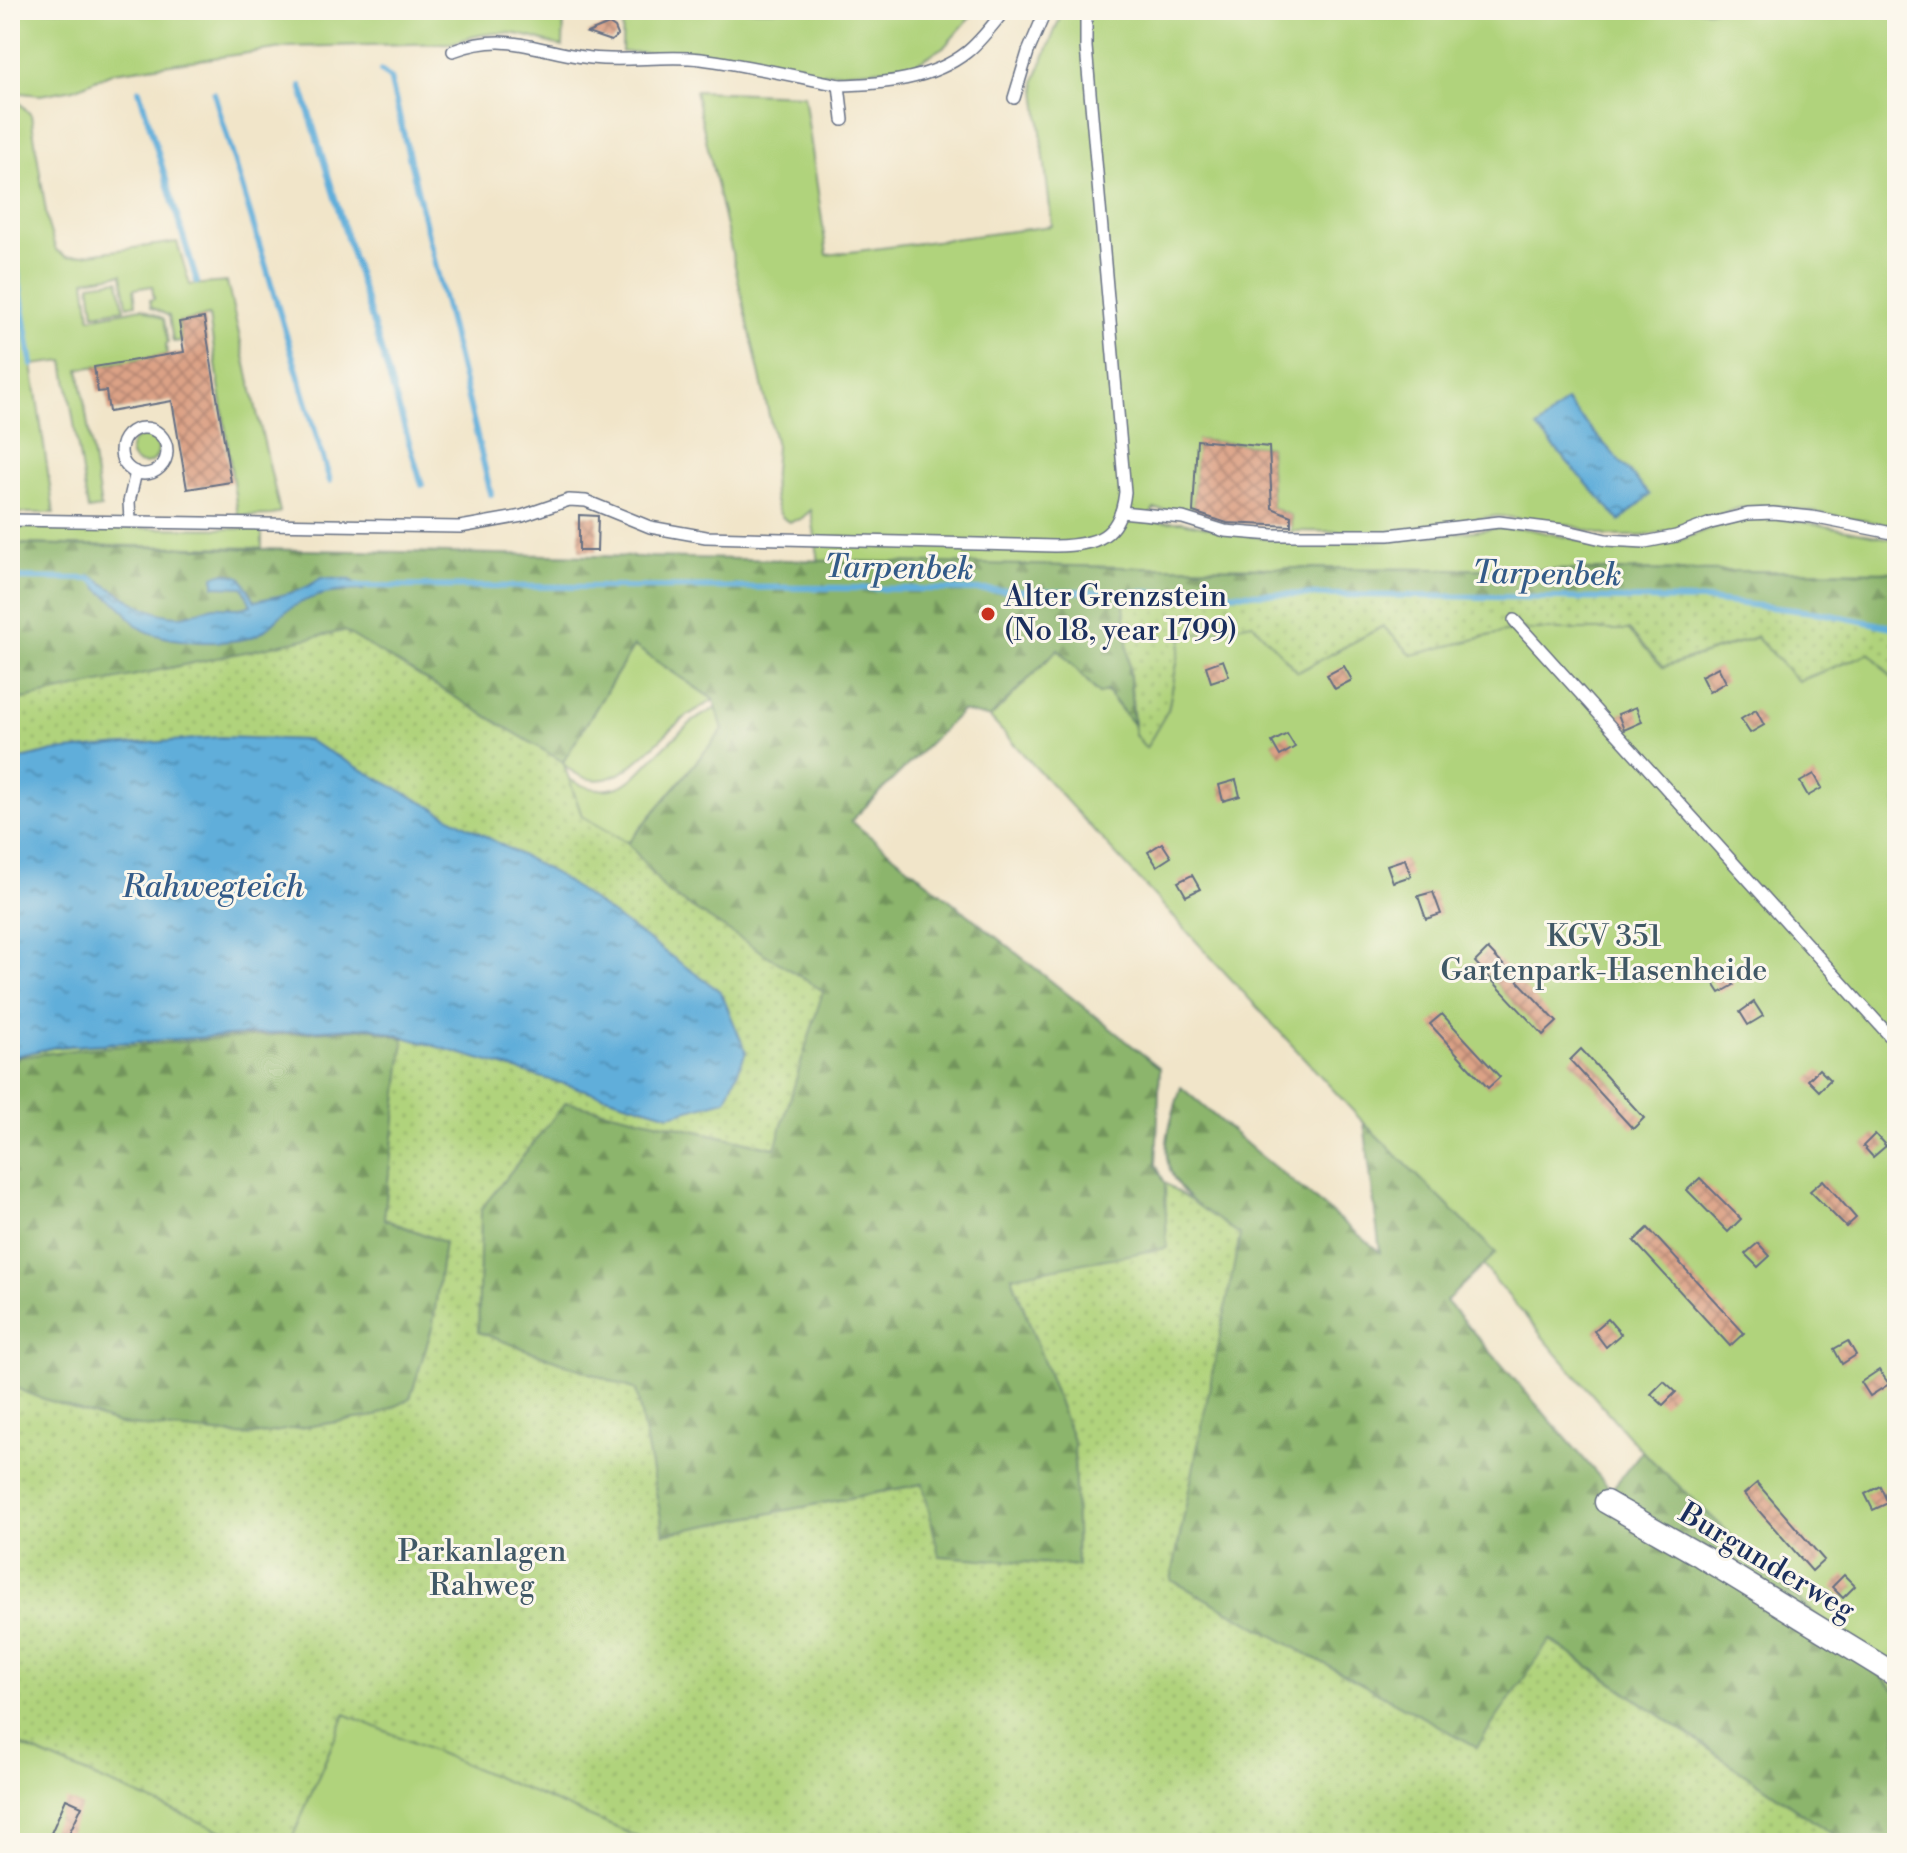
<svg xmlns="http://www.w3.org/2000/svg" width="1907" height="1853" viewBox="0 0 1907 1853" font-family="'Libre Bodoni',serif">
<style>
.green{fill:#b0d37c;stroke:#66816d;stroke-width:2}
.forest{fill:url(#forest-firs);stroke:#547265;stroke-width:2}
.park{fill:url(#park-dots);stroke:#66816d;stroke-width:2}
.water{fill:url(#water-ripples);stroke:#3e6e9c;stroke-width:2}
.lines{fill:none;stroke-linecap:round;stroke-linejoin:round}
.stream{stroke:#60aeda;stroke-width:6}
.building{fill:url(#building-cross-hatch)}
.lane-casing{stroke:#666f83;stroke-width:14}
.street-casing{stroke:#666f83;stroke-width:25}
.lane{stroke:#fff;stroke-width:11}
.street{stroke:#fff;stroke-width:22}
.poi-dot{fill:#c8321e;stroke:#fbf7ec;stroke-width:3}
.labels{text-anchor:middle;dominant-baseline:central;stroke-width:6;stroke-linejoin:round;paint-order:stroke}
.poi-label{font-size:30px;fill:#1b2f5e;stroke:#fbf7ec;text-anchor:start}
.park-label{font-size:30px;fill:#405866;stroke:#fbf7ec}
.street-label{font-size:30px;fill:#1b2f5e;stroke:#fbf7ec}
.water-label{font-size:32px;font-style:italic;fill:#335b89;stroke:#fbf7ec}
</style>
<defs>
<pattern id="forest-firs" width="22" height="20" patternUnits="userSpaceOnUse" patternTransform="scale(2)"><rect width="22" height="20" fill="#8cb56c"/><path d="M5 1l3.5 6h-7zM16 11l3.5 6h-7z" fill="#72945c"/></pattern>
<pattern id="park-dots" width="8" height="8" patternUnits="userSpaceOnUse" patternTransform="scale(2)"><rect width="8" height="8" fill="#b0d37c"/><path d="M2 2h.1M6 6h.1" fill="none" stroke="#97b56e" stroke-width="1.8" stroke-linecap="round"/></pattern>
<pattern id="water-ripples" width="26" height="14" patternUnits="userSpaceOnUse" patternTransform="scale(2)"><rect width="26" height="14" fill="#60aeda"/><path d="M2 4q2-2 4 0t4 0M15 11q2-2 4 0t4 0" fill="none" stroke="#4e8eb4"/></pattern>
<pattern id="building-cross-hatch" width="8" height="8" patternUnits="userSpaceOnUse" patternTransform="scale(2)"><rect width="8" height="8" fill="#dca286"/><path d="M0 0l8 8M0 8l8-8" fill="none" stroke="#b28471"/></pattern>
</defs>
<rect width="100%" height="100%" fill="#fbf7ec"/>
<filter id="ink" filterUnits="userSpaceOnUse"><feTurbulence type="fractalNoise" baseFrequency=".0125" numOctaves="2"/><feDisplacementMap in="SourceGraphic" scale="16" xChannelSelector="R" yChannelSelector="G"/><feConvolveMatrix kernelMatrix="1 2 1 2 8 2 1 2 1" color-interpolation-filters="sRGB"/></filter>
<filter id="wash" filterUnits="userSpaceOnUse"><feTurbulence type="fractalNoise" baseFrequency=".006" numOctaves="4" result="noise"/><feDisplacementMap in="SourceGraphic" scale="32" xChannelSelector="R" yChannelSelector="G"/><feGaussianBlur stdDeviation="1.8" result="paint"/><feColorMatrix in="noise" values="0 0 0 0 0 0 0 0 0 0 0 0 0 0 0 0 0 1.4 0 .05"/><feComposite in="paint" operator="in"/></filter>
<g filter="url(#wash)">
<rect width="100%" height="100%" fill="#f1e5c9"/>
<!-- green -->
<g class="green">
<path d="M10,10H564L563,47C516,32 501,26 452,43L290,47L114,72L74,89L40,95L13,92L10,95Z"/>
<path d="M623,10H977L945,46L910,67L815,74L701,53L622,52Z"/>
<path d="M1063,10H1897V526L1776,506L1739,508L1675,530L1644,536H1607L1565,524L1497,516L1389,532L1291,531V516L1272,508L1269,447L1198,440L1193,512L1154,509L1145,522H1182L1272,540L1388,541L1498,528L1529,529L1606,546L1645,547L1678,541L1713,527L1750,519L1772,518L1811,523L1897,540V572L1122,567L819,562L811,510L801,519L789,522C766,510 775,467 776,446L695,91L804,95L827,255L1052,226L1035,81Z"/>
<path d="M10,99L18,101L31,115L48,225L56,250L67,257L177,242L190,285L227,282L280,512L272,515L238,516L209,316L179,322L182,341L173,342L169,316L151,307L150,300L154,299L152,286L134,289L136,304L127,306L122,274L85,280L90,318L142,308L164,319L168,343L166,344L167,355L79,369L101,508L88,510L64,361L32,365L54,513H10Z"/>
<path d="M119,280L124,309L94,314L90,284Z"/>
<circle cx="144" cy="450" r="14"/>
<path d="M10,527L262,529V548L10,544Z"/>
<path d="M1252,622L1298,672L1383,626L1412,655L1512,630H1629L1663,667L1757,637L1799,681L1870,653L1897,683V1692L1653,1464L1557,1354L1364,1123L990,718L1058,649L1099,694L1106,691L1133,724L1135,735L1168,710L1182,637Z"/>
<path d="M634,646L714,700C701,707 688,714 677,724C650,746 616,797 577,774C570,770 566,768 563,762Z"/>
<path d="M717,708L723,730L628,843L582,816L569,779C583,787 601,793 618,787C631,783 642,769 652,759C672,740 690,719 717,708Z"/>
<path d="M345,1714L381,1728L653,1843H290Z"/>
<path d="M10,1741L250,1843H10Z"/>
</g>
<!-- forest -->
<g class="forest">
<path d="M10,544L1122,567L1897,572V628L1821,613L1708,600L1124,591L1133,724L1107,691L1099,694L1058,649L990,718L962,711L851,821L1160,1068L1156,1165L1165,1183L1167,1248L1012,1277L1074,1443L1077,1566L938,1556L922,1484L664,1534L636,1390L478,1332L481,1209L566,1102L774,1148L822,992L667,892L628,843L723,730L714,700L634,646L563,762L344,631L10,702Z"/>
<path d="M371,1028L404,1039L384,1219L444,1242L433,1325L410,1399L376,1416L248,1436L118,1424L29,1394L10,1385V1063L19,1057L81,1049Z"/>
<path d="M1181,1087L1256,1152L1380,1252L1364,1123L1496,1253L1446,1301L1611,1490L1642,1451L1897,1692V1843H1845L1551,1640L1477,1747L1171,1580L1239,1235C1207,1213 1161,1188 1167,1142C1169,1123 1176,1104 1181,1087Z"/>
</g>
<!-- park -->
<g class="park">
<path d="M1123,591L1708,600L1821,613L1897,628V683L1870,653L1798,681L1756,637L1663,667L1629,630H1512L1412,655L1383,626L1298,672L1252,623L1182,637L1168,710L1146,748L1135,735Z"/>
<path d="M344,631L563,762L582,816L628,843L667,892L823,991L775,1148L566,1102L481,1209L478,1332L636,1390L664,1534L923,1484L939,1556L1077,1566L1074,1443L1012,1276L1167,1248L1165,1183L1240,1235L1171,1580L1477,1747L1550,1640L1845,1843H653L345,1714L290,1843H250L10,1741V1385L29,1394L118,1424L248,1436L376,1416L410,1399L433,1325L444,1242L384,1219L404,1039L371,1028L81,1049L19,1057L10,1063V1057L55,1047L370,1027L670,1115L54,751L10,762V702Z"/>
</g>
<!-- water -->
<g class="water">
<path d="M1566,401L1650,495L1620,521L1537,428Z"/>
<path d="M226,573L241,577L255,601C280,595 300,594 321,578L351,580L363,590C336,591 311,594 288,610C278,617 269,628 259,634C233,647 163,644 139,627C133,623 128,615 123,609C110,595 97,594 90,575C115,590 149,617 179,616C191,616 202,608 215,607C229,606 238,611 251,605L243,587L214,586V576Z"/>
<path d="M220,737L307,740L556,874L721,992L746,1052L726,1100L670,1115L370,1027L55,1047L10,1057V762L54,751Z"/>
</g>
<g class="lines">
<!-- stream -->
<g class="stream">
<path d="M381,71L390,78L491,494"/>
<path d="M301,86L422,485"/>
<path d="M139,90L197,282"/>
<path d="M214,93L330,481"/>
<path d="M10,224L32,365"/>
<path d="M10,578L92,579L97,583"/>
<path d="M352,586L835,588L1708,600L1821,613L1897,628"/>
</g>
</g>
<g id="blocks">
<!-- building -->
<g class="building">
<path d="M609,24L615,28L618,35L611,41L587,33Z"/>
<path d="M204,318L231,482L187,489L172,401L109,412L106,391L98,392L94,367L184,352L179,322Z"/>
<path d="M1197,440L1269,447L1272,508L1291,516V526L1227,523L1193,512Z"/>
<path d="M579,515L598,516L597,551H579Z"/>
<path d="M1223,660L1229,676L1211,682L1206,666Z"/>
<path d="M1344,666L1352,680L1335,689L1327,675Z"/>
<path d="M1718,667L1726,682L1709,692L1701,676Z"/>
<path d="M1636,707L1642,722L1624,730L1618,714Z"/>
<path d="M1756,710L1764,725L1750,733L1741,719Z"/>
<path d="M1287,734L1295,747L1280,756L1272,742Z"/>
<path d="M1814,774L1822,788L1808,796L1800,782Z"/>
<path d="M1236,780L1240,796L1223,801L1219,785Z"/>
<path d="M1162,843L1171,857L1157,866L1148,852Z"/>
<path d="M1405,859L1411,876L1393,882L1387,865Z"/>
<path d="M1192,875L1200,889L1186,896L1178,882Z"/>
<path d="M1433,892L1441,914L1426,919L1418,896Z"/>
<path d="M1488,949L1557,1022L1543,1035L1475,962Z"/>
<path d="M1725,971L1734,985L1720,993L1711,979Z"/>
<path d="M1754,1002L1763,1016L1748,1025L1740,1012Z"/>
<path d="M1442,1014L1500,1077L1488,1088L1430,1024Z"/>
<path d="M1581,1049L1644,1118L1633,1129L1570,1060Z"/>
<path d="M1819,1069L1830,1080L1819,1091L1808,1080Z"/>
<path d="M1875,1134L1886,1146L1873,1157L1863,1146Z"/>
<path d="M1700,1178L1741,1219L1728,1232L1687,1190Z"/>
<path d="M1823,1180L1856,1218L1846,1227L1810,1191Z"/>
<path d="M1648,1228L1744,1333L1730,1346L1634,1241Z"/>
<path d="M1758,1243L1770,1256L1758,1267L1745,1254Z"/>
<path d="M1608,1319L1621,1334L1606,1347L1594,1331Z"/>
<path d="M1848,1341L1856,1355L1842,1364L1834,1349Z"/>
<path d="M1879,1370L1889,1384L1870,1396L1861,1382Z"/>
<path d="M1664,1381L1676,1392L1663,1405L1651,1394Z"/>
<path d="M1757,1483L1824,1560L1812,1571L1744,1494Z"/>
<path d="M1880,1486L1888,1503L1873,1510L1865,1494Z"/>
<path d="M1844,1575L1855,1586L1843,1598L1832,1587Z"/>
<path d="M66,1799L82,1806L66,1840L51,1833Z"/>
</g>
</g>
</g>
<g filter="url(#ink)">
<use href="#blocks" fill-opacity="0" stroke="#666f83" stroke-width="2"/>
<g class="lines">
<defs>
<g id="lane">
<path d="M453,51C510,30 535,52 591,58C627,62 664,55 701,59C747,65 793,76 839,85C882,84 932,80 967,52C981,41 993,24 1005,10"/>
<path d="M839,85L843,120"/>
<path d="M1014,98L1028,52L1046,10"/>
<circle cx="144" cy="451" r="23"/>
<path d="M1121,512L1183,518L1225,531L1273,535H1389L1499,522L1563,530L1606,540L1645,542L1676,536L1711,523L1748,514L1773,513L1812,517L1897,534"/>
<path d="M10,520L460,527L522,516L569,500L586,501L650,527L706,537L1055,546C1097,545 1120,538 1125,492L1086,47V10"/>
<path d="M130,520L129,502L136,472"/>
<path d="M1514,620L1897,1044"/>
</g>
<path id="street" d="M1606,1502L1701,1556L1897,1676"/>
</defs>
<!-- lane casing -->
<use href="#lane" class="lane-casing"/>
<!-- street casing -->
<use href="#street" class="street-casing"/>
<!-- lane -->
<use href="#lane" class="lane"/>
<!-- street -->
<use href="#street" class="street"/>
</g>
</g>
<!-- markers -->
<circle class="poi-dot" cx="988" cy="614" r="8"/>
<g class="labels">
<!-- poi labels -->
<g class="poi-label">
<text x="1004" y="597">Alter Grenzstein<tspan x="1004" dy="34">(No 18, year 1799)</tspan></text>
</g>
<!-- park labels -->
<g class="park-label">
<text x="1604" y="937">KGV 351<tspan x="1604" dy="34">Gartenpark-Hasenheide</tspan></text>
<text x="482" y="1552">Parkanlagen<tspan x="482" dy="34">Rahweg</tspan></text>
</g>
<!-- street labels -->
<g class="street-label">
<text transform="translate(1767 1562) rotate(31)">Burgunderweg</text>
</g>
<!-- water labels -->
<g class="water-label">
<text transform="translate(899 568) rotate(1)">Tarpenbek</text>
<text transform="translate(1547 574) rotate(1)">Tarpenbek</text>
<text x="213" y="887">Rahwegteich</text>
</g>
</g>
<!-- margin -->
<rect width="1907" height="1853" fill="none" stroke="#fbf7ec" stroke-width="40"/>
</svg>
